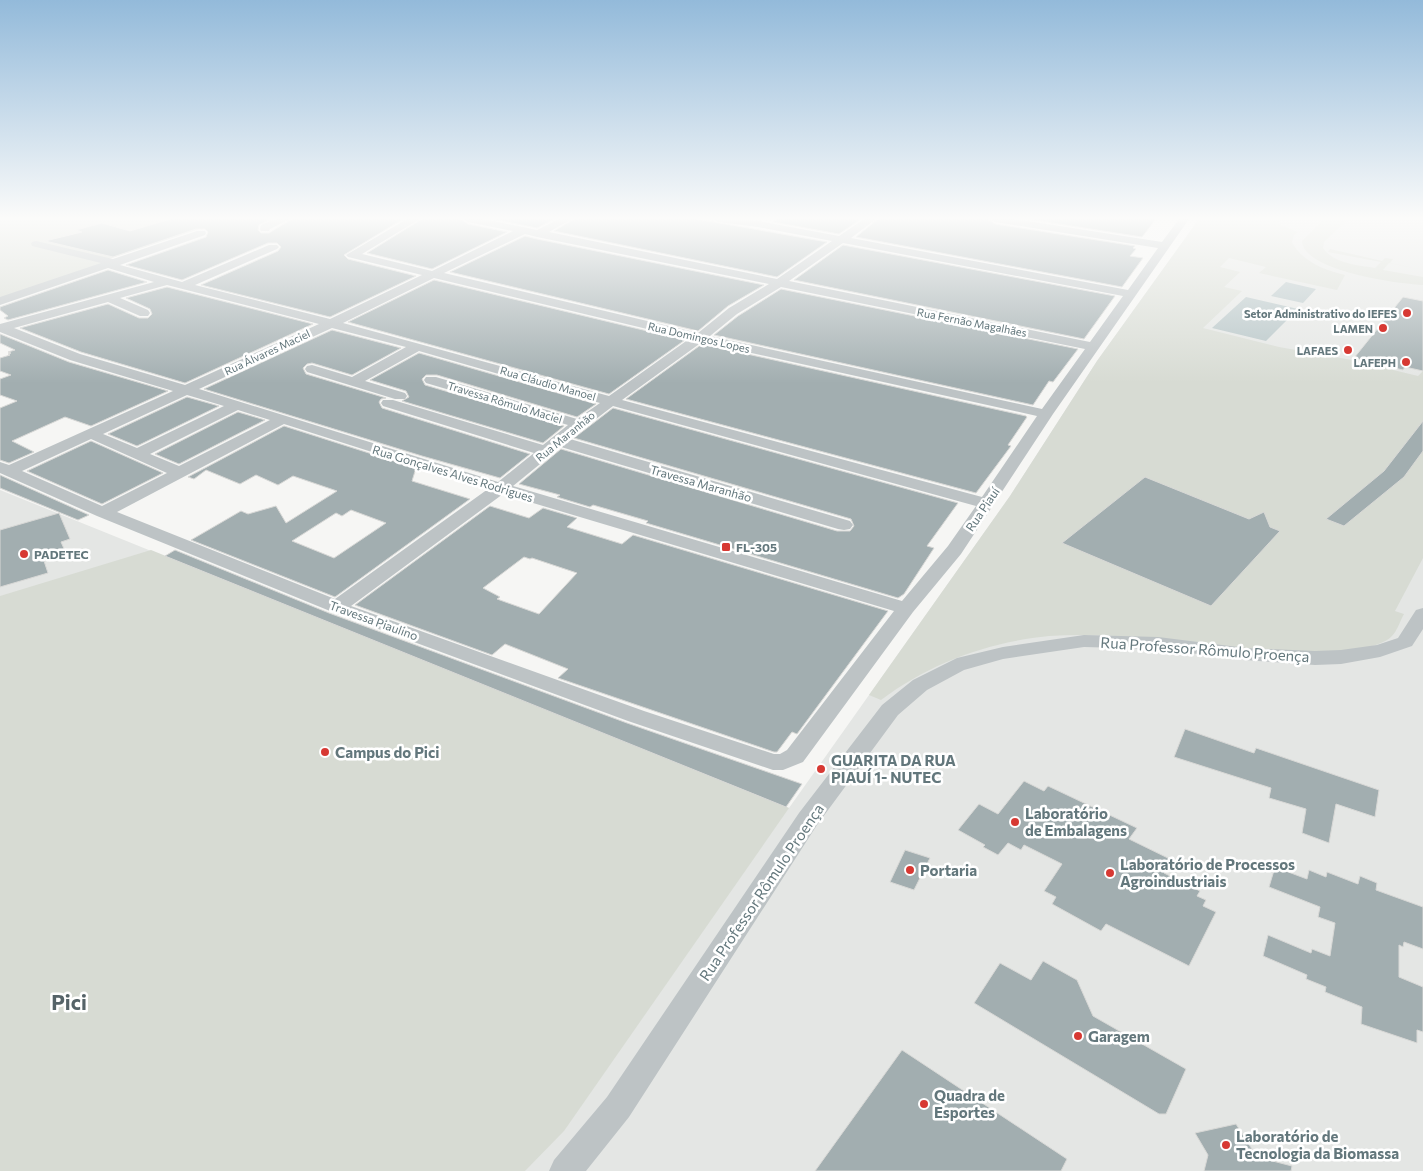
<svg xmlns="http://www.w3.org/2000/svg" width="1423" height="1171" viewBox="0 0 1423 1171" font-family="Commissioner,sans-serif">
<style>
.built{fill:#e4e6e4}
.green{fill:#d7dbd3}
.water{fill:#b4c3c5}
.building{fill:#a2aeb0;stroke:#d8d8d6;fill-rule:evenodd}
.lines{fill:none;stroke-linecap:round;stroke-linejoin:round}
.minor{fill:#bdc3c5;fill-rule:evenodd}
.poi-dot{fill:#d73933;stroke:#fff;stroke-width:2}
.labels{text-anchor:middle;dominant-baseline:central;stroke-width:5;stroke-linejoin:round;paint-order:stroke}
.far-poi-label{font-size:11px;font-weight:bold;fill:#63777c;stroke:#fff;text-anchor:end}
.far-street-label{font-size:11px;fill:#63777c;stroke:#fff}
.street-label{font-size:12px;fill:#63777c;stroke:#fff}
.poi-label{font-size:12px;font-weight:bold;fill:#63777c;stroke:#fff;text-anchor:start}
.near-street-label{font-size:15px;fill:#63777c;stroke:#fff}
.near-poi-label{font-size:15px;font-weight:bold;fill:#63777c;stroke:#fff;text-anchor:start}
.near-district-label{font-size:21px;font-weight:bold;fill:#556368;stroke:#fff}
</style>
<rect width="100%" height="100%" fill="#f6f6f4"/>
<!-- built -->
<path class="built" d="M1199,219H1423V1171H0V490L789,808L1010,496L1097,361Z"/>
<!-- green -->
<g class="green">
<path d="M0,219H229L103,261L109,263L0,298Z"/>
<path d="M1199,219H1283L1279,222L1281,225L1298,232L1294,235L1292,242C1302,262 1325,270 1345,275L1337,290L1259,273L1266,267L1229,258L1220,267L1240,272L1224,287L1242,291L1203,328L1279,347L1352,360L1418,376L1423,371V558L1395,611L1404,614C1400,621 1397,632 1391,637C1357,668 1182,640 1132,637C1105,635 1077,634 1049,636C988,642 930,663 881,700L869,695L1010,496L1097,361Z"/>
<path d="M1324,219H1348L1324,242L1323,248C1334,264 1358,265 1375,268L1381,262L1328,252L1330,249L1382,261L1385,258L1393,259L1390,263L1423,270L1389,263L1383,270L1423,277V285C1399,284 1303,271 1302,241Z"/>
<path d="M151,550L789,808L564,1131L525,1171H0V596Z"/>
</g>
<!-- water -->
<g class="water">
<path d="M1286,282L1316,289L1303,303L1271,296Z"/>
<path d="M1246,297L1298,309L1266,341L1212,328Z"/>
</g>
<!-- building -->
<g class="building">
<path d="M170,219H271L259,225L258,230L261,233H269L292,219H403L344,255L348,259L416,276L330,317L201,285L278,251L281,247L277,243H268L182,280L126,265L206,237L208,232L205,229H196L113,257L45,241L82,232L76,230L102,223L130,231Z"/>
<path d="M422,219H461L468,224L507,232L432,269L367,253Z"/>
<path d="M492,219H555L537,228Z"/>
<path d="M574,219H697L827,242L777,277L554,231Z"/>
<path d="M777,219H861L839,234L773,222Z"/>
<path d="M878,219H988L995,224L1135,246L1133,248L1136,249L1130,256L1143,258L1122,287L856,237Z"/>
<path d="M1027,219H1156L1142,237Z"/>
<path d="M525,236L537,239L764,285L728,306L698,331L450,272Z"/>
<path d="M843,245L1115,296L1084,339L794,280Z"/>
<path d="M108,270L147,282L8,320L4,318L8,316L0,310V307Z"/>
<path d="M434,280L685,340L609,394L348,322Z"/>
<path d="M167,287L313,324L185,383L81,352L20,328L108,304L139,318H148L152,314L150,309L126,298Z"/>
<path d="M781,289L1078,349L1053,382L1049,381L1033,405L714,335L738,316Z"/>
<path d="M1403,297L1423,301V371L1405,367L1403,370L1354,358Z"/>
<path d="M332,330L401,348L352,375L312,363L307,364L303,368L306,374L386,398L381,399L379,402L382,408L530,454L500,478L422,456L204,389Z"/>
<path d="M0,334L69,362L168,391L91,426L65,417L12,441L34,452L9,463L0,460V408L17,401L0,395V379L11,375L0,371V358L10,355L8,354L11,353L8,352L15,350L0,343Z"/>
<path d="M702,344L1026,416L1027,417L1008,445L1011,446L976,493L626,399Z"/>
<path d="M419,353L596,404L577,417L437,375H426L422,379L425,385L564,426L543,443L402,401L409,397L406,391L370,380Z"/>
<path d="M187,397L219,406L137,446L108,434Z"/>
<path d="M613,408L958,503L927,546L934,548L904,594L898,598L646,523L648,521L593,505L590,507L557,497L560,495L519,484L561,449L837,531H850L854,526L851,519L574,438Z"/>
<path d="M238,412L265,420L179,464L155,454Z"/>
<path d="M1423,421V451L1404,477L1344,526L1326,519L1384,471Z"/>
<path d="M284,426L416,468L412,481L470,499L335,597L191,540L241,511L248,514L276,506L286,523L337,491L293,476L278,485L256,475L240,484L206,470L194,479L188,477ZM351,510L386,523L334,558L292,541L336,513L342,516Z"/>
<path d="M91,441L163,473L102,504L27,471Z"/>
<path d="M0,475L89,515L78,520L0,488Z"/>
<path d="M1145,477L1249,519L1264,512L1270,527L1280,531L1211,606L1062,543Z"/>
<path d="M490,506L529,518L543,508L577,518L567,527L622,544L633,535L888,611L797,734L792,732L777,752H774L558,678L568,669L505,644L492,655L355,605ZM524,557L530,559L532,558L577,573L539,614L497,599L500,597L483,588Z"/>
<path d="M59,513L70,539L61,542L65,551L43,558L48,573L0,587V530Z"/>
<path d="M175,550L329,613L627,723L802,784L786,807L165,556Z"/>
<path d="M1185,729L1254,753L1256,748L1379,790L1375,817L1336,804L1329,843L1302,833L1306,809L1269,798L1271,788L1174,757Z"/>
<path d="M1024,781L1044,791L1048,786L1137,828L1129,839L1172,860L1164,873L1200,891L1197,896L1206,900L1203,906L1216,912L1189,966L1106,924L1101,931L1052,904L1056,897L1044,891L1062,864L1024,845L1021,850L1008,843L998,855L983,847L985,845L958,830L979,804L998,814Z"/>
<path d="M905,850L930,858L914,890L890,882Z"/>
<path d="M1275,867L1307,879L1309,870L1326,877L1327,872L1358,884L1360,876L1377,883L1376,890L1423,907V949L1404,942L1403,947L1399,945V977L1423,987V1032L1417,1030V1043L1361,1024L1362,1007L1325,992L1326,987L1306,979L1307,975L1263,956L1268,935L1311,953L1312,949L1330,956L1335,923L1318,917L1320,907L1269,887Z"/>
<path d="M1043,961L1077,980L1093,1016L1186,1069L1166,1114H1159L974,1003L1000,963L1031,980Z"/>
<path d="M902,1050L1067,1159L1061,1171H815Z"/>
<path d="M1236,1124L1257,1157L1292,1166L1291,1171H1204L1208,1155L1195,1133Z"/>
</g>
<g class="lines">
<!-- minor -->
<g class="minor">
<path d="M276,219H290L270,229L269,231H261L260,229L261,225Z"/>
<path d="M407,219H420L362,254L432,271L513,231L468,222L463,219H483L537,230L559,219H572L549,232L777,279L832,241L758,227L718,222L713,219L758,221L839,236L864,219H876L851,238L1128,290L1158,248L995,222L990,219H1015L1162,242L1179,219H1189L1053,414L961,554L913,612L803,762L783,770H773L628,721L330,611L97,516L0,473V462L9,465L173,391L70,360L0,332V324L154,282L108,268L0,305V297L101,263L32,246L31,244L32,242L36,241L113,259L197,231H205L206,233L205,235L120,265L182,282L269,245H277L279,247L277,249L195,285L330,319L422,275L348,257L346,255ZM525,234L537,237L769,284L729,308L698,333L444,273ZM843,243L1123,296L1090,342L789,281ZM434,278L689,339L609,396L343,323ZM167,285L319,324L185,385L80,354L14,328L108,302L140,316H148L150,313L148,310L120,298ZM781,287L1085,349L1042,409L710,336L737,314ZM332,328L406,347L352,377L312,365L307,366L305,369L307,372L395,399H405L407,396L405,393L365,381L419,351L600,403L577,419L436,377H426L424,380L426,383L568,425L543,445L393,400H383L381,403L383,406L534,453L498,482L199,389ZM702,342L1037,416L982,497L622,400ZM187,395L224,406L137,448L103,434ZM613,406L976,506L948,546L902,601L513,486L561,447L838,529L844,530L850,529L853,525L850,521L570,439ZM238,410L270,420L179,466L150,454ZM284,424L488,489L335,599L117,512ZM91,439L167,473L102,506L22,471ZM503,494L894,611L787,750L780,754H774L644,711L351,606Z"/>
<path d="M1423,608V629L1412,646L1380,657L1341,664L1315,665L1246,660L1158,649L1084,647L1003,659L964,670L927,690L898,715L817,825L629,1117L586,1171H549L554,1160L607,1097L799,813L882,705L913,680L957,658L1003,647L1084,635L1158,637L1246,648L1315,651L1341,650L1377,645L1398,638L1416,610Z"/>
</g>
</g>
<!-- sky -->
<linearGradient id="sky" x2="0" y2="1"><stop stop-color="#93bada"/><stop offset="0.57" stop-color="#fbfbfa"/><stop offset="1" stop-color="#fbfbfa" stop-opacity="0"/></linearGradient>
<rect width="1423" height="383" fill="url(#sky)"/>
<!-- markers -->
<g class="poi-dot">
<circle cx="1407" cy="313" r="5"/>
<circle cx="1383" cy="328" r="5"/>
<circle cx="1348" cy="350" r="5"/>
<circle cx="1406" cy="362" r="5"/>
<rect x="721" y="542" width="10" height="10" rx="2.5"/>
<circle cx="24" cy="554" r="5"/>
<circle cx="325" cy="752" r="5"/>
<circle cx="821" cy="769" r="5"/>
<circle cx="1015" cy="822" r="5"/>
<circle cx="910" cy="870" r="5"/>
<circle cx="1110" cy="873" r="5"/>
<circle cx="1078" cy="1036" r="5"/>
<circle cx="924" cy="1104" r="5"/>
<circle cx="1226" cy="1145" r="5"/>
</g>
<g class="labels">
<!-- far-poi labels -->
<g class="far-poi-label">
<text x="1397" y="313">Setor Administrativo do IEFES</text>
<text x="1373" y="328">LAMEN</text>
<text x="1338" y="350">LAFAES</text>
<text x="1396" y="362">LAFEPH</text>
</g>
<!-- far-street labels -->
<g class="far-street-label">
<text transform="translate(972 322) rotate(11)">Rua Fernão Magalhães</text>
<text transform="translate(699 337) rotate(13)">Rua Domingos Lopes</text>
<text transform="translate(267 352) rotate(-25)">Rua Álvares Maciel</text>
<text transform="translate(548 383) rotate(16)">Rua Cláudio Manoel</text>
<text transform="translate(505 402) rotate(17)">Travessa Rômulo Maciel</text>
<text transform="translate(565 436) rotate(-39)">Rua Maranhão</text>
</g>
<!-- street labels -->
<g class="street-label">
<text transform="translate(453 473) rotate(17)">Rua Gonçalves Alves Rodrigues</text>
<text transform="translate(701 483) rotate(16)">Travessa Maranhão</text>
<text transform="translate(982 509) rotate(-56)">Rua Piauí</text>
<text transform="translate(374 620) rotate(20)">Travessa Piaulino</text>
</g>
<!-- poi labels -->
<g class="poi-label">
<text x="736" y="547">FL-305</text>
<text x="34" y="554">PADETEC</text>
</g>
<!-- near-street labels -->
<g class="near-street-label">
<text transform="translate(1205 649) rotate(4)">Rua Professor Rômulo Proença</text>
<text transform="translate(761 892) rotate(-56)">Rua Professor Rômulo Proença</text>
</g>
<!-- near-poi labels -->
<g class="near-poi-label">
<text x="335" y="752">Campus do Pici</text>
<text x="831" y="760">GUARITA DA RUA<tspan x="831" dy="17">PIAUÍ 1- NUTEC</tspan></text>
<text x="1025" y="813">Laboratório<tspan x="1025" dy="17">de Embalagens</tspan></text>
<text x="1120" y="864">Laboratório de Processos<tspan x="1120" dy="17">Agroindustriais</tspan></text>
<text x="920" y="870">Portaria</text>
<text x="1088" y="1036">Garagem</text>
<text x="934" y="1095">Quadra de<tspan x="934" dy="17">Esportes</tspan></text>
<text x="1236" y="1136">Laboratório de<tspan x="1236" dy="17">Tecnologia da Biomassa</tspan></text>
</g>
<!-- near-district labels -->
<g class="near-district-label">
<text x="69" y="1001">Pici</text>
</g>
</g>
</svg>
